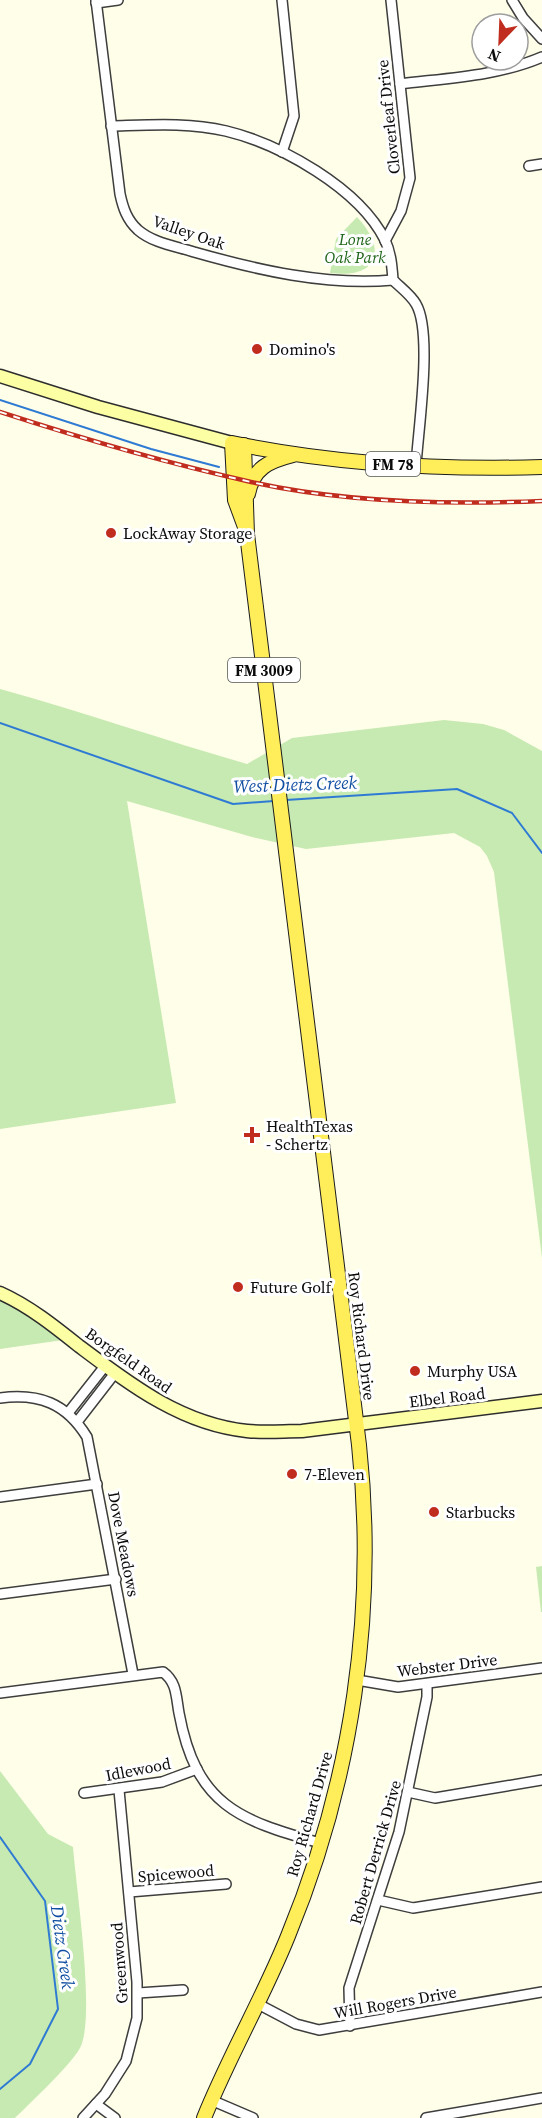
<svg xmlns="http://www.w3.org/2000/svg" width="542" height="2118" viewBox="0 0 542 2118" font-family="'Source Serif 4',serif">
<style>
.green{fill:#c7eab2}
.lines{fill:none;stroke-linecap:round;stroke-linejoin:round}
.stream{stroke:#2f7bd3;stroke-width:2}
.street-casing{stroke:#3e3e3e;stroke-width:12}
.secondary-casing{stroke:#2d2d2d;stroke-width:15}
.primary-casing{stroke:#1c1c1c;stroke-width:16}
.street{stroke:#fff;stroke-width:9}
.secondary{stroke:#fdffa4;stroke-width:12}
.primary{stroke:#ffed59;stroke-width:14}
.rail-casing{stroke:#c02c1e;stroke-width:4.5}
.rail{stroke:#fff;stroke-width:2;stroke-dasharray:7;stroke-linecap:butt}
.poi-dot{fill:#c02c1e;stroke:#fff;stroke-width:2}
.labels{text-anchor:middle;dominant-baseline:central;stroke-width:6;stroke-linejoin:round;paint-order:stroke}
.shield{fill:#fff;stroke:#545454;stroke-width:1.5}
.shield-label{font-size:15px;font-weight:bold;fill:#0b0b0b}
.street-label{font-size:16px;fill:#0b0b0b;stroke:#fff}
.park-label{font-size:16px;font-style:italic;fill:#1f6519;stroke:#fff}
.poi-label{font-size:16px;fill:#0b0b0b;stroke:#fff;text-anchor:start}
.water-label{font-size:18px;font-style:italic;fill:#104ea1;stroke:#fff}
</style>
<rect width="100%" height="100%" fill="#fffee9"/>
<!-- green -->
<g class="green">
<path d="M357,217C388,250 378,279 330,273L336,239Z"/>
<path d="M0,689C83,712 164,740 247,764L292,738L444,720L483,724L504,730L542,751V1258L494,872L487,856L480,847L454,833L306,849L252,837L127,801L176,1103L0,1129Z"/>
<path d="M0,1293L70,1339L0,1349Z"/>
<path d="M542,1566V1612H541L536,1567Z"/>
<path d="M0,1771L48,1834L73,1847C76,1887 96,2018 80,2048C70,2066 31,2102 15,2118H0Z"/>
</g>
<g class="lines">
<!-- stream -->
<g class="stream">
<path d="M0,400L151,449L219,467"/>
<path d="M0,723L233,804L274,801"/>
<path d="M286,800L457,789L512,813L542,853"/>
<path d="M0,1837L45,1901L58,2009L30,2064L0,2089"/>
</g>
<defs>
<g id="street">
<path d="M96,0L120,194C123,208 127,220 138,230C153,243 175,246 194,252C257,270 326,286 393,280"/>
<path d="M512,0L523,18L542,39"/>
<path d="M96,3L118,0"/>
<path d="M400,84C448,78 498,76 542,57"/>
<path d="M111,126C149,125 188,122 226,131C280,144 359,188 385,240C391,253 392,266 393,280C400,287 411,295 416,304C433,333 418,430 416,466"/>
<path d="M282,152L294,116L282,0"/>
<path d="M529,166L542,164"/>
<path d="M385,241L401,211L410,178L391,0"/>
<path d="M0,1398C39,1393 66,1403 87,1437L133,1674"/>
<path d="M68,1413L105,1366"/>
<path d="M77,1422L115,1373"/>
<path d="M0,1497L97,1484"/>
<path d="M0,1594L116,1579"/>
<path d="M357,1680L398,1687L542,1668"/>
<path d="M0,1693L163,1672C177,1682 176,1697 179,1713C196,1805 238,1820 320,1843"/>
<path d="M408,1792L435,1798L542,1780"/>
<path d="M84,1793L162,1782L197,1769"/>
<path d="M129,1892L226,1884"/>
<path d="M378,1900L413,1908L542,1887"/>
<path d="M138,1993L183,1990"/>
<path d="M258,2004L296,2024L319,2030L542,1992"/>
<path d="M350,2026L349,1988L399,1832L427,1697V1684"/>
<path d="M211,2100L253,2118"/>
<path d="M96,2104L115,2118"/>
<path d="M83,2118L105,2094L126,2061L137,2018V1982L119,1790"/>
<path d="M426,2118L542,2098"/>
</g>
<g id="secondary">
<path d="M0,376L98,407L232,443"/>
<path d="M0,1293C29,1306 54,1326 79,1346C131,1385 181,1424 247,1431C266,1433 284,1431 302,1431L542,1401"/>
</g>
<g id="primary">
<path d="M248,494C253,468 269,461 293,455"/>
<path d="M245,527L235,500L232,443C334,464 438,470 542,467"/>
<path d="M204,2118C229,2056 263,1998 288,1936C352,1781 377,1612 359,1445L247,534L244,445"/>
</g>
</defs>
<!-- street casing -->
<use href="#street" class="street-casing"/>
<!-- secondary casing -->
<use href="#secondary" class="secondary-casing"/>
<!-- primary casing -->
<use href="#primary" class="primary-casing"/>
<!-- street -->
<use href="#street" class="street"/>
<!-- secondary -->
<use href="#secondary" class="secondary"/>
<!-- primary -->
<use href="#primary" class="primary"/>
<defs>
<path id="rail" d="M0,412C83,439 166,463 251,482C345,503 446,505 542,501"/>
</defs>
<!-- rail casing -->
<use href="#rail" class="rail-casing"/>
<!-- rail -->
<use href="#rail" class="rail"/>
</g>
<!-- markers -->
<g class="poi-dot">
<circle cx="257" cy="349" r="6"/>
<circle cx="111" cy="533" r="6"/>
<path d="M249 1126h6v6h6v6h-6v6h-6v-6h-6v-6h6z"/>
<circle cx="238" cy="1287" r="6"/>
<circle cx="415" cy="1371" r="6"/>
<circle cx="292" cy="1474" r="6"/>
<circle cx="434" cy="1512" r="6"/>
</g>
<g class="labels">
<!-- shield labels -->
<g class="shield">
<rect x="366" y="452" width="54" height="24" rx="4.5"/>
<rect x="228" y="658" width="72" height="24" rx="4.5"/>
</g>
<g class="shield-label">
<text x="393" y="464">FM 78</text>
<text x="264" y="670">FM 3009</text>
</g>
<!-- street labels -->
<g class="street-label">
<text transform="translate(388 117) rotate(-96)">Cloverleaf Drive</text>
<text transform="translate(189 232) rotate(19)">Valley Oak</text>
<text transform="translate(362 1336) rotate(83)">Roy Richard Drive</text>
<text transform="translate(129 1360) rotate(35)">Borgfeld Road</text>
<text transform="translate(447 1397) rotate(-7)">Elbel Road</text>
<text transform="translate(124 1544) rotate(79)">Dove Meadows</text>
<text transform="translate(447 1665) rotate(-7)">Webster Drive</text>
<text transform="translate(138 1769) rotate(-11)">Idlewood</text>
<text transform="translate(309 1814) rotate(-74)">Roy Richard Drive</text>
<text transform="translate(375 1852) rotate(-74)">Robert Derrick Drive</text>
<text transform="translate(176 1873) rotate(-5)">Spicewood</text>
<text transform="translate(119 1963) rotate(-94)">Greenwood</text>
<text transform="translate(395 2002) rotate(-10)">Will Rogers Drive</text>
</g>
<!-- park labels -->
<g class="park-label">
<text x="355" y="239">Lone<tspan x="355" dy="18">Oak Park</tspan></text>
</g>
<!-- poi labels -->
<g class="poi-label">
<text x="269" y="349">Domino's</text>
<text x="123" y="533">LockAway Storage</text>
<text x="266" y="1126">HealthTexas<tspan x="266" dy="18">- Schertz</tspan></text>
<text x="250" y="1287">Future Golf</text>
<text x="427" y="1371">Murphy USA</text>
<text x="304" y="1474">7-Eleven</text>
<text x="446" y="1512">Starbucks</text>
</g>
<!-- water labels -->
<g class="water-label">
<text transform="translate(295 784) rotate(-2)">West Dietz Creek</text>
<text transform="translate(63 1947) rotate(82)">Dietz Creek</text>
</g>
</g>
<!-- north arrow -->
<g transform="translate(500 42) rotate(203)"><circle r="28" fill="#ffffff" stroke="#9d9d9d" stroke-width="1.5"/>
<path d="M0-4.5L10 22L0 15L-10 22Z" fill="#c02c1e"/>
<text y="-9" font-size="16" font-weight="bold" text-anchor="middle" fill="#0b0b0b">N</text>
</g>
</svg>
